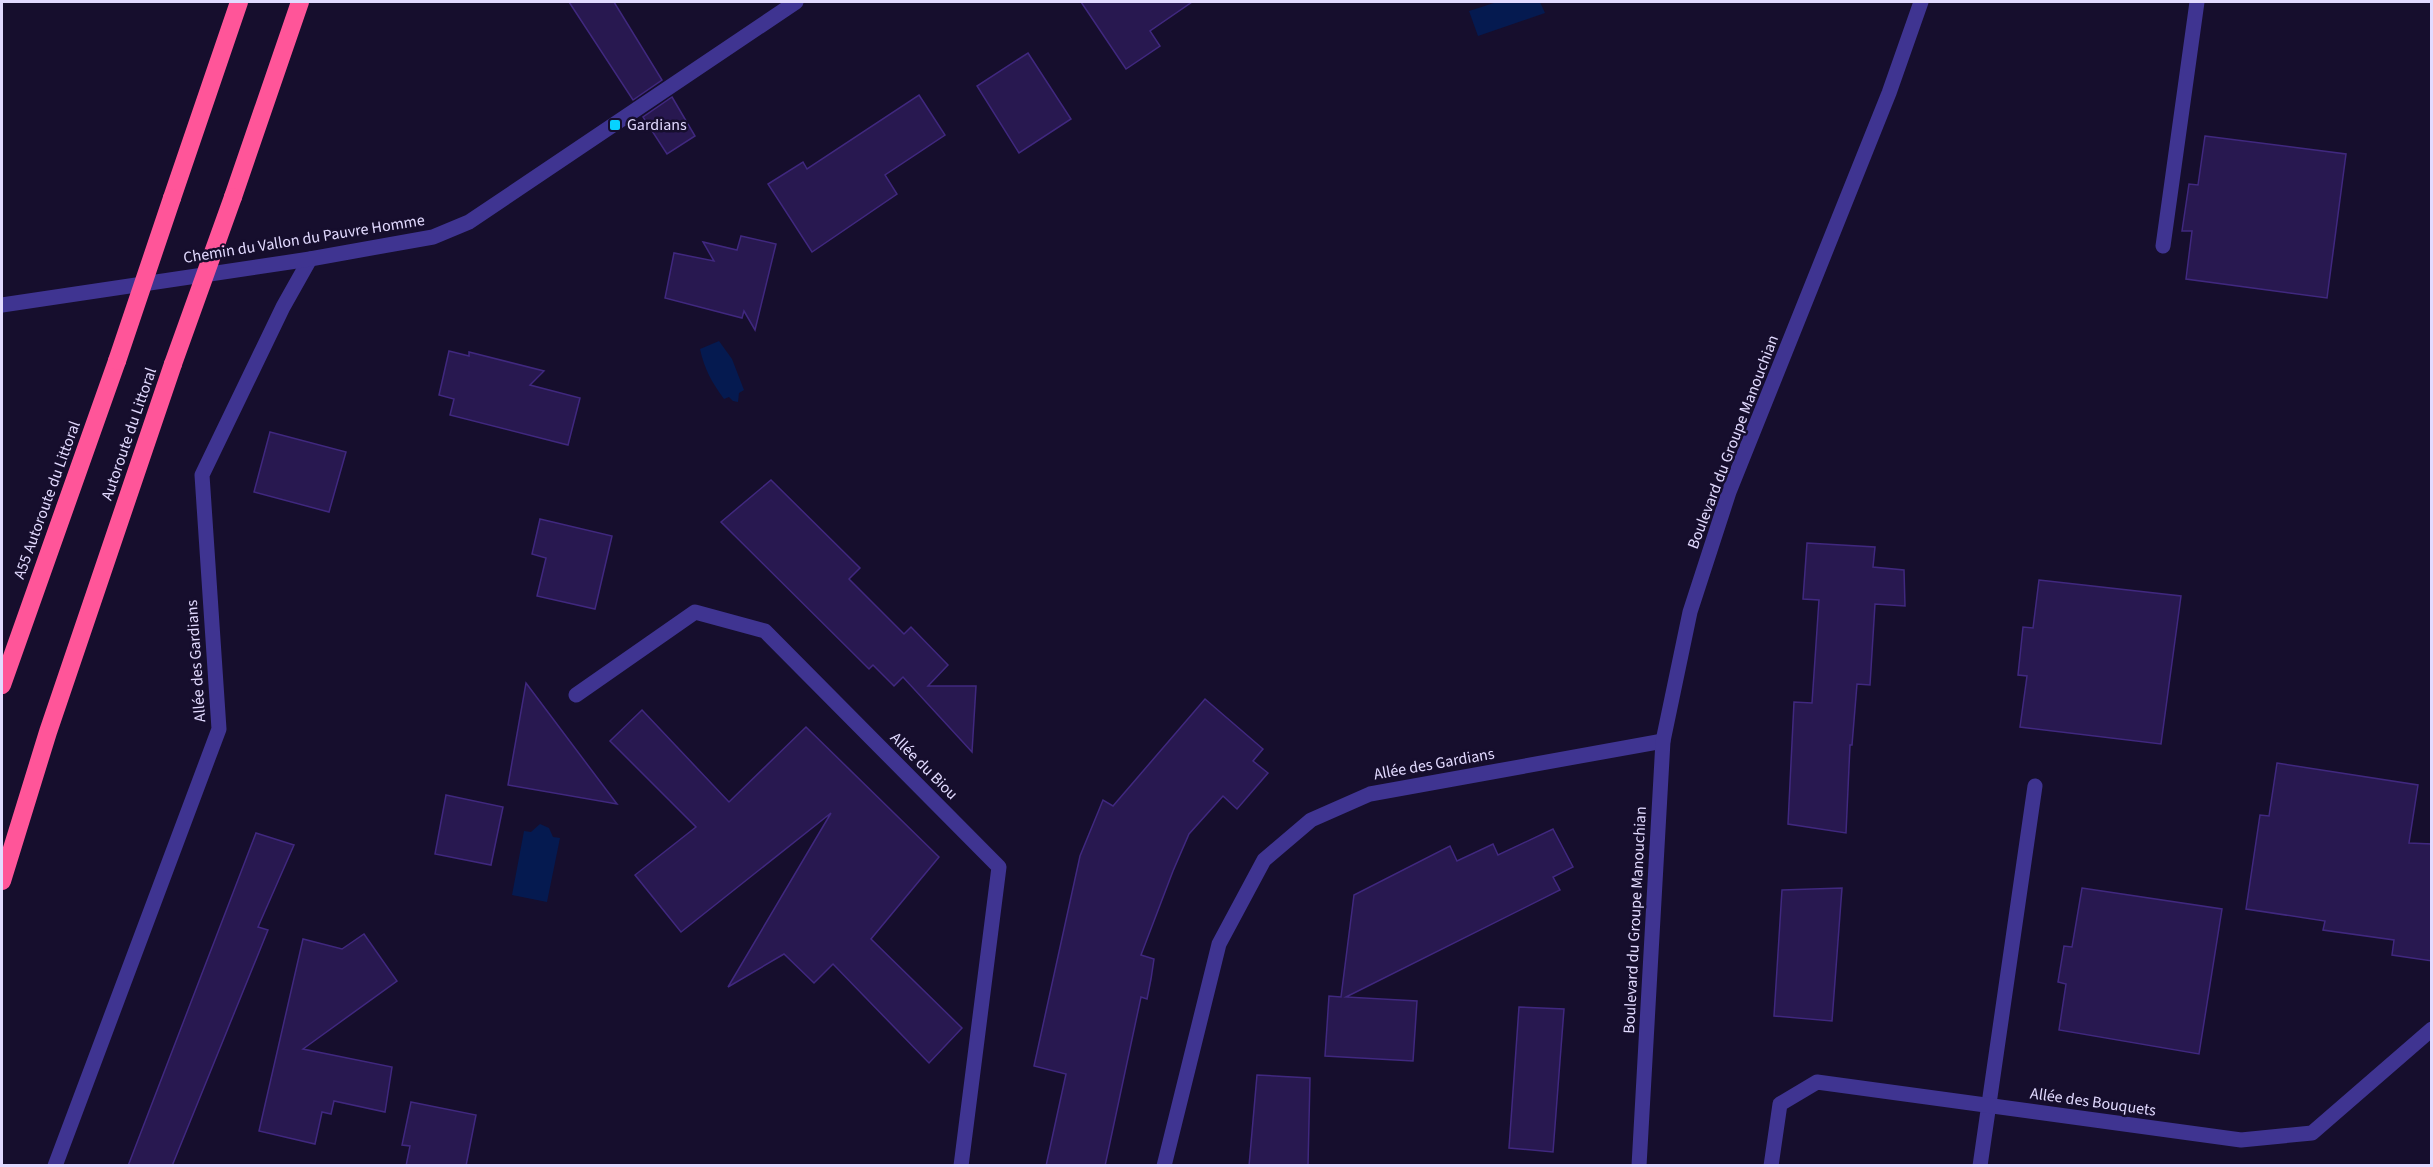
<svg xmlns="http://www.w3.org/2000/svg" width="2433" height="1167" viewBox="0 0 2433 1167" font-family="'Source Sans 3',sans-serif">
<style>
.water{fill:#051a50}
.building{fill:#281850;stroke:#40287f;stroke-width:1.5}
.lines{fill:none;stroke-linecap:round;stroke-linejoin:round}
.service{stroke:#3f3491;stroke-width:15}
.minor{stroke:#3f3491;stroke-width:15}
.tertiary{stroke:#3f3491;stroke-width:15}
.motorway{stroke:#f59;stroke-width:18}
.motorway-bridge{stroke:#f59;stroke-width:18}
.poi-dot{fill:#06d3ff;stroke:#160e2d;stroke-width:2}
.labels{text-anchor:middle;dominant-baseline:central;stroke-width:5;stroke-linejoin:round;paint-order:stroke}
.poi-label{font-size:16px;fill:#e2daff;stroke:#160e2d;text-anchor:start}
.street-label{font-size:16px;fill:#e2daff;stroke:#160e2d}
</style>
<rect width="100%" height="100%" fill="#160e2d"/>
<!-- water -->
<g class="water">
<path d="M1497,2H1540L1545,13L1478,36L1469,11Z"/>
<path d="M719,341L732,359L744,390L739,393L738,402L733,401L729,397L724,399C712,383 704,368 700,349Z"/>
<path d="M540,824L549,828L553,837L560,838L547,902L512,895L524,831L531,832Z"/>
</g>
<!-- building -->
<g class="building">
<path d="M569,2H614L662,80L633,100Z"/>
<path d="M1081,2H1192L1150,31L1160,46L1126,69Z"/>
<path d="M1028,53L1071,119L1019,153L977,86Z"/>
<path d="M919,95L945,135L885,175L897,194L812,252L768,184L803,162L807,169Z"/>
<path d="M672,97L695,136L667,154L643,117Z"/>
<path d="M2205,136L2346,154L2327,298L2186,279L2192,231H2182L2189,184L2198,185Z"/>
<path d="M741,236L776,244L755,330L744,311L742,318L665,298L674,253L714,261L703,242L737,250Z"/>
<path d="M449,351L469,356V352L544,371L530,385L580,398L568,445L450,415L454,399L439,395Z"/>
<path d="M270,432L346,452L329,512L254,492Z"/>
<path d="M771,480L860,568L849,579L904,634L911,627L948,665L928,686H976L972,752L903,677L894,686L873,665L869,669L721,522Z"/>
<path d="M540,519L612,536L595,609L537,596L546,558L532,554Z"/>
<path d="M1807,543L1875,547L1873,567L1904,570L1905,606L1875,604L1870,685L1857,684L1852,745H1850L1846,833L1788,824L1794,702L1812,703L1819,600L1803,599Z"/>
<path d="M2039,580L2181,596L2161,744L2020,727L2027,676L2018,675L2023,627L2033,628Z"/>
<path d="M526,683L617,804L508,785Z"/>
<path d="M1205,699L1263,749L1253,761L1268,773L1237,809L1223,796L1189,834L1173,871L1141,955L1154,959L1151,979L1147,999L1141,997L1105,1166H1046L1066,1074L1034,1066L1080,856L1103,800L1113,806Z"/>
<path d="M642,710L729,802L806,727L939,857L871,939L962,1028L929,1063L833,964L814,983L784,954L728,987L831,813L681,932L635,875L696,827L610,741Z"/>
<path d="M2277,763L2418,785L2409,843L2432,844V961L2392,955L2394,940L2323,930L2325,921L2246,909L2260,815L2269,816Z"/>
<path d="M446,795L503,807L491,865L435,854Z"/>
<path d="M1553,829L1573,867L1553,877L1560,890L1346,997L1417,1001L1413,1061L1325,1056L1329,996L1341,997L1354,895L1450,846L1457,861L1493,844L1498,855Z"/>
<path d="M256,833L294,845L258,927L268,930L172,1166H128Z"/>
<path d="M1842,888L1832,1021L1774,1016L1782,890Z"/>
<path d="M2082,888L2222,909L2199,1054L2059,1030L2066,984L2058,982L2064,946L2072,947Z"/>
<path d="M364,934L397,981L303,1049L392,1067L385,1112L334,1101L331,1114L322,1112L315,1144L259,1131L303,939L342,949Z"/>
<path d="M1519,1007L1564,1009L1553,1152L1509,1148Z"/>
<path d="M1257,1075L1310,1078L1308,1166H1249Z"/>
<path d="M411,1102L476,1115L466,1166H406L410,1146L402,1145Z"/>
</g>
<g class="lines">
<!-- service -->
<g class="service">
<path d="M2163,246L2197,2"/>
<path d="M1980,1166L2035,786"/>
</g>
<!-- minor -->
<g class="minor">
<path d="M576,695L695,612L765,631L999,867L961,1166"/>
<path d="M55,1166L219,729L202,475L283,307L310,259"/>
<path d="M1164,1166L1219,944L1264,860L1311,820L1370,794L1663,741"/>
<path d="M1771,1166L1780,1104L1817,1082L2241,1140L2312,1133L2432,1029"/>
</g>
<!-- tertiary -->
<g class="tertiary">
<path d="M2,305L310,259L433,237L469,222L796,2"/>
<path d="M1639,1166L1663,741L1690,612L1729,492L1889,93L1921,2"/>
</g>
<!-- motorway -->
<g class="motorway">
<path d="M233,197L300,2"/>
<path d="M172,198L239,2"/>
<path d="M2,685L117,361"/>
<path d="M2,881L48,732L173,364"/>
</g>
<!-- motorway-bridge -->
<g class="motorway-bridge">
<path d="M117,361L172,198"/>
<path d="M173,364L233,197"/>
</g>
</g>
<!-- markers -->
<rect class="poi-dot" x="609" y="119" width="12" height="12" rx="3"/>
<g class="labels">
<!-- poi labels -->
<g class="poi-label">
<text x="627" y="125">Gardians</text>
</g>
<!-- street labels -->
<g class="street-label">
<text transform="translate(304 239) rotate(-9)">Chemin du Vallon du Pauvre Homme</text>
<text transform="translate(129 434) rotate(-71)">Autoroute du Littoral</text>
<text transform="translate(1733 442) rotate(-69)">Boulevard du Groupe Manouchian</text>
<text transform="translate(47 500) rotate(-70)">A55 Autoroute du Littoral</text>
<text transform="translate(196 661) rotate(-94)">Allée des Gardians</text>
<text transform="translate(1434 764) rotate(-10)">Allée des Gardians</text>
<text transform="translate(924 766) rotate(45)">Allée du Biou</text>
<text transform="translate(1635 920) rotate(-87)">Boulevard du Groupe Manouchian</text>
<text transform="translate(2093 1102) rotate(8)">Allée des Bouquets</text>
</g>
</g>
<!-- border -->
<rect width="2433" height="1167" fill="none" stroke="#e2daff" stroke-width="6"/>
</svg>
